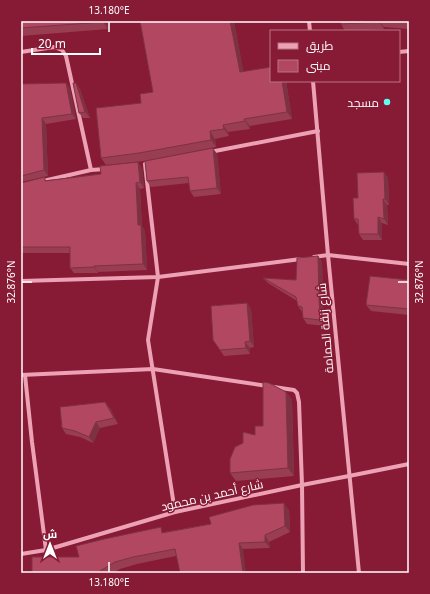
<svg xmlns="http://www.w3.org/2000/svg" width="430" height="594" viewBox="0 0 430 594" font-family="'Noto Sans',Cairo,sans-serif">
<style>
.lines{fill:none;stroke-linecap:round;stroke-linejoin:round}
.minor{stroke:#eca2b4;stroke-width:4}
.wall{fill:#993d53}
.shaded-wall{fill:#7d3244}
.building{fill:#b24761;stroke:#7d3244}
.ticks{fill:none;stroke:#fff;stroke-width:1.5}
.poi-dot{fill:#5efef0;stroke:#871a34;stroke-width:1.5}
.labels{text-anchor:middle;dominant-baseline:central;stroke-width:3;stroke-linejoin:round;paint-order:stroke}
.poi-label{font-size:12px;fill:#fff;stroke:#871a34;text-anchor:end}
.street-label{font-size:12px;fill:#fff;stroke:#871a34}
.neatline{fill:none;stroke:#fff;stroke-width:1.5}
.ticks-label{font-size:10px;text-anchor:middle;fill:#fff}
</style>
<rect width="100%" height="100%" fill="#871a34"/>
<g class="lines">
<!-- minor -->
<g class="minor">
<path d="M309,21L310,31"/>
<path d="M21,52L54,47L62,50L66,56L91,170"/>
<path d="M399,52L409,51"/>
<path d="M313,81L328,255L359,573"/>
<path d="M210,152L318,131"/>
<path d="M145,164L158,277L148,340L175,512"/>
<path d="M43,181L91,170L105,169"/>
<path d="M314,257L328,255L409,264"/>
<path d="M21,281L158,277L301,259"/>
<path d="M21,375L153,369L294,390L297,393L299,402L302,485L303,573"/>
<path d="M25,375L32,442L46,550"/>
<path d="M21,554L46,550L175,512L302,485L349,476L409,464"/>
</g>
</g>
<!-- wall -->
<g class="wall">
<path d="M21,21H108V29L21,36Z"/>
<path d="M140,21H234L243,71L271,81H286L292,119L250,126V129L228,132L229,136L215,139L216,147L144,161L106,165L101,158L141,103L153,92Z"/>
<path d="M341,21H409V29L384,27V29L345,31L341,24Z"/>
<path d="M66,83L70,89L76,119L46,124L48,176L21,182V84Z"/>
<path d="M76,83L80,89L90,118H83L79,113Z"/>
<path d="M217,154L221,194L194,197L190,191L189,183L151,187L147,181Z"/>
<path d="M142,168L144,188L140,189L142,226L145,231L147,270L98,272V273H74L70,268V253H21V183L101,174Z"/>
<path d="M388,177L389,205H387L388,225L382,223V240H363L359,234L358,225L354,219L358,198Z"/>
<path d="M318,256L322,262L323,303L325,326L307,324L303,318V312H302L298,306L297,301L268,283L263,278L296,280Z"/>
<path d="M409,276V315L371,311L366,305L409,280Z"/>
<path d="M247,303L251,309L254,347L250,348V354L224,356L213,340Z"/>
<path d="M286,392L292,400L294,476L236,481L230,473L243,443L255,435L263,426Z"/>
<path d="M110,408L118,424L100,428L93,443L80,437L66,434L62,428Z"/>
<path d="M289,510L290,532L269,542L270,548L243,549L176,556L137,564L120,569L113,573H32L79,557L165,532Z"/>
</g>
<!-- shaded-wall -->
<g class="shaded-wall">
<path d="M103,21H108V29L103,22Z"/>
<path d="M230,21H234L245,79L240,72Z"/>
<path d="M379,21L384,27V29L379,22Z"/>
<path d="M282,81H286L292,119L287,112Z"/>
<path d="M66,83L70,89L76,119L72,114Z"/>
<path d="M76,83L80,89L90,118L85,112Z"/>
<path d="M42,118L46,124L48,176L44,170Z"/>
<path d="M244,119L250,126V129L245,121Z"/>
<path d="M223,125L228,132L229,136L224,129Z"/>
<path d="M210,131L215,139L216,147L211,140Z"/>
<path d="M213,148L217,154L221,194L217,188Z"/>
<path d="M138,162L142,168L144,188L140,182Z"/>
<path d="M384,172L388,177L389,205L385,199Z"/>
<path d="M136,183L140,189L142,226L145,231L147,270L143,264L138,225Z"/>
<path d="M383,199L387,205L388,225L384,219Z"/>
<path d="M378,217L382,223V240L378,234Z"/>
<path d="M318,256L322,262L323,303L325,326L320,320L319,297Z"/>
<path d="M94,266L98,272V273L94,267Z"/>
<path d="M247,303L251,309L254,347L250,341Z"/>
<path d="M245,342L250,348V354L246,348Z"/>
<path d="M286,392L292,400L294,476L288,468Z"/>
<path d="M105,402L110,408L118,424L114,418Z"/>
<path d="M96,422L100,428L93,443L89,437Z"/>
<path d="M284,503L289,510L290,532L285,526Z"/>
<path d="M265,535L269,542L270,548L265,542Z"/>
<path d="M239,543L243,549L246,573H243Z"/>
</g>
<!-- building -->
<g class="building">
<path d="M21,21H103V22L21,28Z"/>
<path d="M140,21H230L240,72L271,67V81H282L287,112L244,119L245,121L223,125L224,129L210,131L211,140L139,153L101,158L96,108L141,103L140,94L153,92Z"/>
<path d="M341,21H379V22L341,24Z"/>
<path d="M389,21H409V22Z"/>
<path d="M66,83L72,114L42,118L44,170L21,176V84Z"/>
<path d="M73,83H76L85,112L79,113Z"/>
<path d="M213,148L217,188L190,191L188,177L147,181L145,161Z"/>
<path d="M138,162L140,182L136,183L138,225H141L143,264L94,266V267L70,268V247H21V183L45,177V181L101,174L100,166Z"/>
<path d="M384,172L385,199H383L384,219L378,217V234H359L358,219H354L353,198H358L357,173Z"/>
<path d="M318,256L319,297L320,320L303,318L302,307L298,306L296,297L263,278L296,280L297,258Z"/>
<path d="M370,276L409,280V276V309L366,305Z"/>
<path d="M247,303L250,341L245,342L246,348L220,350L213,340L211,306Z"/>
<path d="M263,382L269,383L286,392L288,468L230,473V459L235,447L243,443V432L255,435V426H263Z"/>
<path d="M105,402L114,418L96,422L89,437L75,431L62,428L60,407Z"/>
<path d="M284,503L285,526L265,535V542L239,543L243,573H180L175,549L133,557L115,562L100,571L101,573H32V557H79L76,546L104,539L161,527L162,533L211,524L209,517L253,505Z"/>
</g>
<!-- ticks -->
<path class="ticks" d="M109,22V32M22,282H32M398,282H408M109,562V572"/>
<!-- markers -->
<circle class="poi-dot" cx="387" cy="102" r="4"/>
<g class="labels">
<!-- poi labels -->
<g class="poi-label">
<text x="379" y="102">مسجد</text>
</g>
<!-- street labels -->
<g class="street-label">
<text transform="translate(325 328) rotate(-95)">شارع زنقة الحمامة</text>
<text transform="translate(212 495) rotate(-13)">شارع أحمد بن محمود</text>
</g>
</g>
<!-- border -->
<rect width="430" height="594" fill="none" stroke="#871a34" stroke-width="44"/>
<!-- legend -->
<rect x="270" y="30" width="130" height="52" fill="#871a34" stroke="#b77685"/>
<rect x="278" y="43" width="20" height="6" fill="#eca2b4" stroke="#b77685"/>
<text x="306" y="50" font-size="12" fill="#ffffff">طريق</text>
<rect x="278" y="60" width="20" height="12" fill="#b24761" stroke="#b77685"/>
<text x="306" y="70" font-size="12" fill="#ffffff">مبنى</text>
<!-- north arrow -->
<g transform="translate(50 544)" stroke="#871a34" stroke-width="3" paint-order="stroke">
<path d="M0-3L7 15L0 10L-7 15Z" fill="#ffffff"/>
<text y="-6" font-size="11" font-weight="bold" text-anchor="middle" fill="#ffffff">ش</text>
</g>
<!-- scale -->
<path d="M32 48v6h68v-6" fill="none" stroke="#ffffff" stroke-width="2"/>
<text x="38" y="48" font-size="12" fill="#ffffff" stroke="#871a34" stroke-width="3" paint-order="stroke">20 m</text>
<rect x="22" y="22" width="386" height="550" class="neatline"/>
<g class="ticks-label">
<text x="109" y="14">13.180°E</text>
<text transform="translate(11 282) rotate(-90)" y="4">32.876°N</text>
<text transform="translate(419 282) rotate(-90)" y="4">32.876°N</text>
<text x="109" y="586">13.180°E</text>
</g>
</svg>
